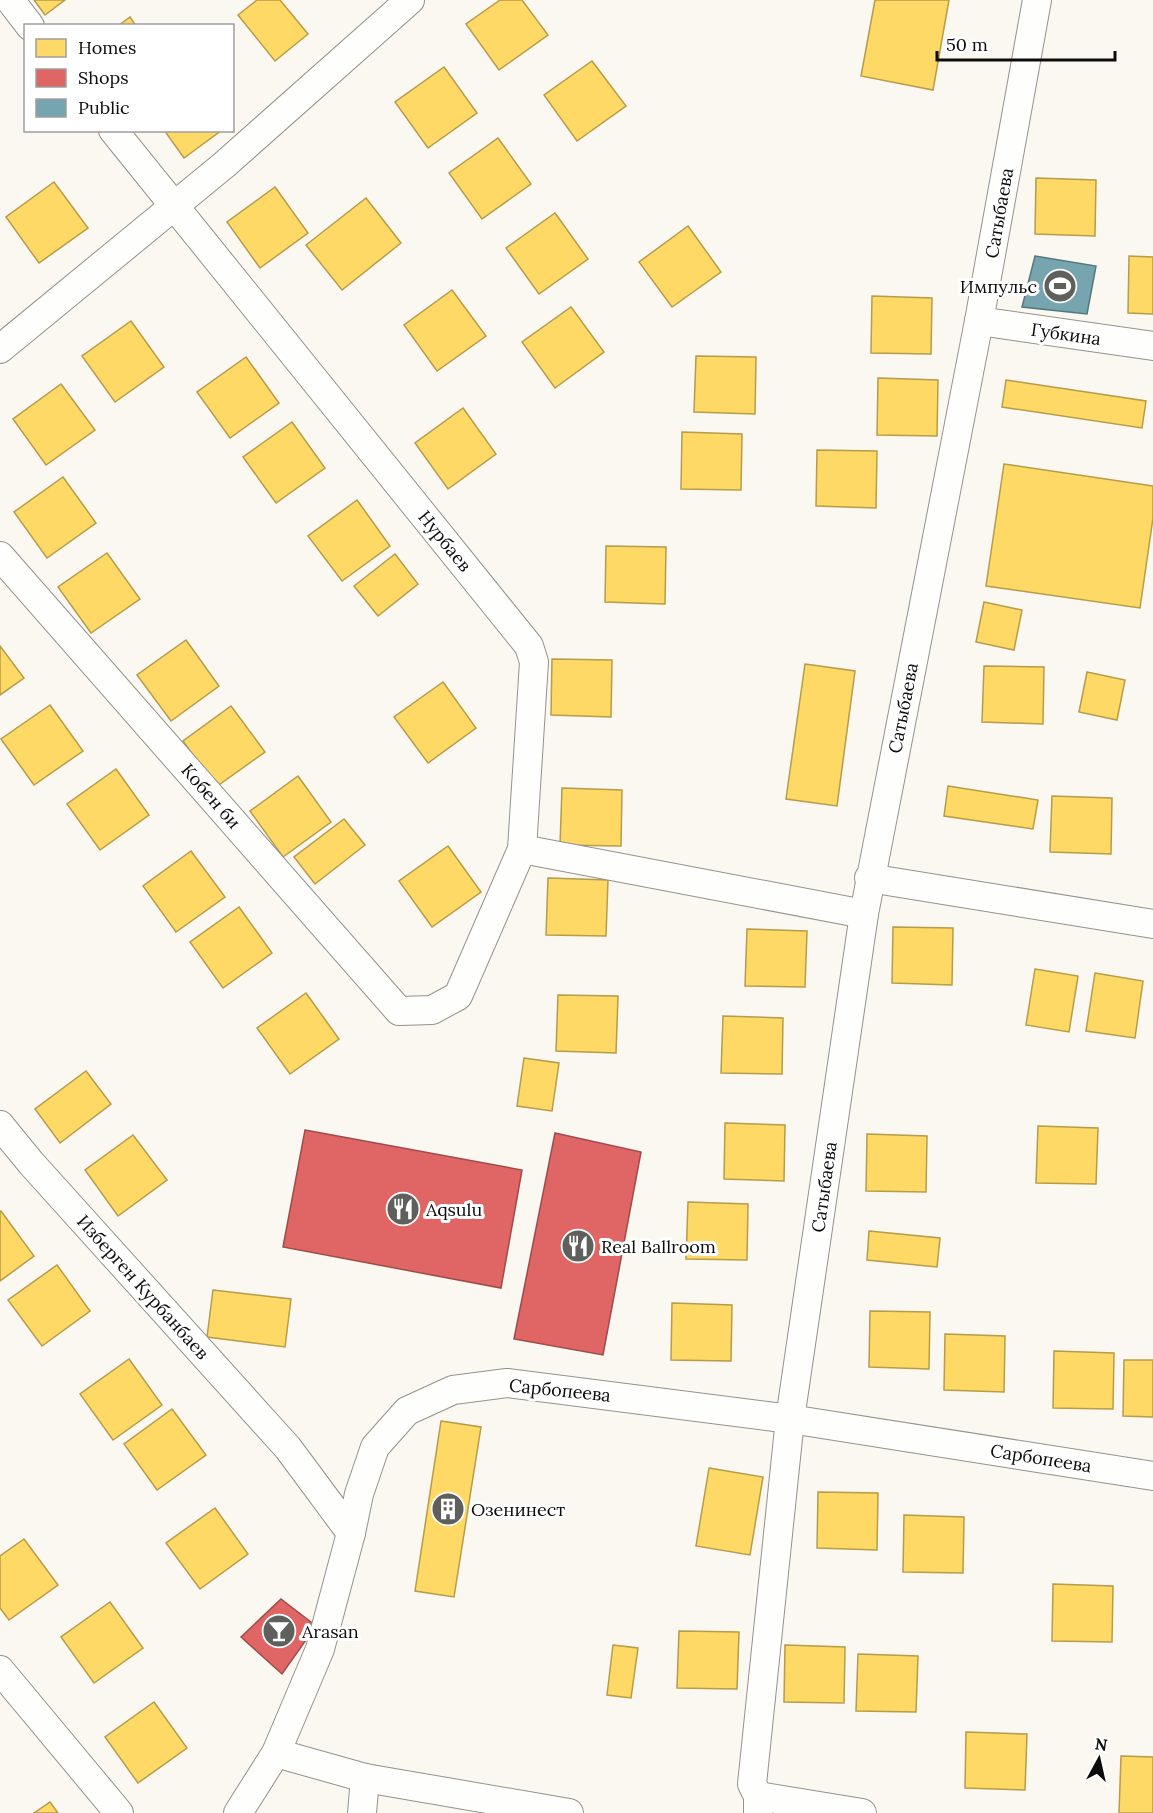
<svg xmlns="http://www.w3.org/2000/svg" width="1153" height="1813" viewBox="0 0 1153 1813" font-family="Lora,serif">
<style>
.homes{fill:#ffd966;stroke:#b69c4b;stroke-width:1.5}
.shops{fill:#e06666;stroke:#a04b4b;stroke-width:1.5}
.public{fill:#76a5af;stroke:#56777e;stroke-width:1.5}
.lines{fill:none;stroke-linecap:round;stroke-linejoin:round}
.minor-casing{stroke:#93928f;stroke-width:30}
.minor{stroke:#fefefd;stroke-width:28}
.labels{text-anchor:middle;dominant-baseline:central;stroke-width:6;stroke-linejoin:round;paint-order:stroke}
.street-label{font-size:18px;fill:#0c0c0c;stroke:#fff}
.poi-label{font-size:18px;fill:#0c0c0c;stroke:#fff;text-anchor:start}
</style>
<rect width="100%" height="100%" fill="#faf8f0"/>
<!-- homes -->
<g class="homes">
<path d="M34,0H65L45,15Z"/>
<path d="M257,0H280L308,34L275,61L238,15Z"/>
<path d="M500,0H522L548,35L499,70L466,24Z"/>
<path d="M875,0H949L933,90L861,76Z"/>
<path d="M130,17L136,26H118Z"/>
<path d="M592,61L626,106L577,141L544,95Z"/>
<path d="M444,67L477,113L428,148L395,102Z"/>
<path d="M164,130H222L184,158Z"/>
<path d="M498,138L531,184L482,219L449,173Z"/>
<path d="M1036,178L1096,180L1095,236L1035,234Z"/>
<path d="M54,182L88,228L39,263L6,217Z"/>
<path d="M275,187L308,233L260,268L227,222Z"/>
<path d="M366,198L401,243L342,290L306,245Z"/>
<path d="M555,213L588,259L539,294L506,248Z"/>
<path d="M688,226L721,272L672,307L639,262Z"/>
<path d="M1129,256L1153,257V314L1128,313Z"/>
<path d="M452,290L486,336L437,371L404,325Z"/>
<path d="M872,296L932,298L931,354L871,353Z"/>
<path d="M571,307L604,352L555,388L522,342Z"/>
<path d="M131,321L164,367L115,402L82,356Z"/>
<path d="M696,356L756,357L755,414L694,412Z"/>
<path d="M246,357L279,403L230,438L197,392Z"/>
<path d="M878,378L938,380L937,436L877,435Z"/>
<path d="M1006,380L1146,401L1142,428L1002,407Z"/>
<path d="M61,384L95,430L46,465L13,419Z"/>
<path d="M463,408L496,454L448,489L415,443Z"/>
<path d="M292,422L325,468L276,503L243,457Z"/>
<path d="M682,432L742,434L741,490L681,489Z"/>
<path d="M817,450L877,451L876,508L816,506Z"/>
<path d="M1004,464L1153,486V518L1140,608L986,586Z"/>
<path d="M63,477L96,523L47,558L14,512Z"/>
<path d="M357,500L390,546L342,581L308,536Z"/>
<path d="M606,546L666,547L665,604L605,602Z"/>
<path d="M107,553L140,599L91,633L58,587Z"/>
<path d="M395,554L418,584L378,616L354,586Z"/>
<path d="M984,602L1022,610L1014,650L976,642Z"/>
<path d="M186,640L219,686L171,721L137,675Z"/>
<path d="M0,646L24,678L0,695Z"/>
<path d="M552,659L612,660L611,717L551,715Z"/>
<path d="M805,664L855,671L837,806L786,799Z"/>
<path d="M984,666L1044,667L1043,724L982,722Z"/>
<path d="M1087,672L1125,680L1117,720L1079,712Z"/>
<path d="M443,682L476,728L428,763L394,717Z"/>
<path d="M50,705L83,751L34,785L1,739Z"/>
<path d="M231,706L265,752L216,787L183,741Z"/>
<path d="M116,769L149,815L100,850L67,804Z"/>
<path d="M298,776L331,822L283,857L250,811Z"/>
<path d="M948,786L1038,800L1033,829L944,816Z"/>
<path d="M562,788L622,790L621,846L560,845Z"/>
<path d="M1052,796L1112,798L1111,854L1050,852Z"/>
<path d="M344,819L365,845L315,884L294,857Z"/>
<path d="M448,846L481,892L432,927L399,881Z"/>
<path d="M191,851L225,897L176,932L143,886Z"/>
<path d="M548,878L608,880L606,936L546,935Z"/>
<path d="M239,907L272,953L223,988L190,942Z"/>
<path d="M893,927L953,928L952,985L892,983Z"/>
<path d="M747,929L807,931L805,987L745,986Z"/>
<path d="M1035,969L1078,976L1069,1032L1026,1025Z"/>
<path d="M1095,973L1143,981L1135,1038L1086,1031Z"/>
<path d="M306,993L339,1039L290,1074L257,1028Z"/>
<path d="M558,995L618,996L616,1053L556,1051Z"/>
<path d="M723,1016L783,1018L782,1074L721,1073Z"/>
<path d="M524,1058L559,1063L552,1111L517,1106Z"/>
<path d="M86,1071L111,1104L60,1143L35,1109Z"/>
<path d="M725,1123L785,1125L784,1181L724,1179Z"/>
<path d="M1038,1126L1098,1128L1096,1184L1036,1183Z"/>
<path d="M867,1134L927,1136L926,1192L866,1191Z"/>
<path d="M133,1135L167,1180L118,1216L85,1170Z"/>
<path d="M688,1202L748,1204L747,1260L686,1259Z"/>
<path d="M0,1211H1L34,1256L0,1281Z"/>
<path d="M869,1231L940,1238L937,1267L867,1260Z"/>
<path d="M57,1265L90,1311L42,1346L8,1300Z"/>
<path d="M213,1290L291,1299L285,1347L207,1337Z"/>
<path d="M672,1303L732,1305L731,1361L671,1360Z"/>
<path d="M870,1311L930,1312L929,1369L869,1367Z"/>
<path d="M945,1334L1005,1336L1004,1392L944,1390Z"/>
<path d="M1054,1351L1114,1353L1113,1409L1053,1408Z"/>
<path d="M129,1359L162,1405L113,1440L80,1394Z"/>
<path d="M1124,1360H1153V1417L1123,1416Z"/>
<path d="M172,1409L206,1455L157,1490L124,1444Z"/>
<path d="M441,1421L481,1427L454,1597L415,1591Z"/>
<path d="M709,1468L763,1477L750,1555L696,1546Z"/>
<path d="M818,1492L878,1493L877,1550L817,1548Z"/>
<path d="M215,1508L248,1554L200,1589L166,1543Z"/>
<path d="M904,1515L964,1517L963,1573L903,1572Z"/>
<path d="M24,1539L58,1585L9,1620L0,1608V1556Z"/>
<path d="M1053,1584L1113,1586L1112,1642L1052,1641Z"/>
<path d="M110,1602L143,1648L94,1683L61,1637Z"/>
<path d="M679,1631L739,1632L737,1689L677,1688Z"/>
<path d="M613,1645L638,1648L631,1698L607,1695Z"/>
<path d="M785,1645L845,1647L844,1703L784,1702Z"/>
<path d="M858,1654L918,1656L916,1712L856,1711Z"/>
<path d="M154,1702L187,1748L138,1783L105,1737Z"/>
<path d="M966,1732L1027,1734L1025,1790L965,1788Z"/>
<path d="M1121,1756L1153,1757V1813H1119Z"/>
<path d="M50,1802L58,1813H34Z"/>
</g>
<!-- shops -->
<g class="shops">
<path d="M305,1130L522,1170L501,1288L283,1247Z"/>
<path d="M555,1133L641,1152L603,1355L514,1339Z"/>
<path d="M281,1599L316,1626L282,1674L241,1637Z"/>
</g>
<!-- public -->
<path class="public" d="M1035,256L1096,266L1087,314L1022,307Z"/>
<g class="lines">
<defs>
<g id="minor">
<path d="M10,0L30,26"/>
<path d="M979,321L1153,346"/>
<path d="M0,349L224,165L410,0"/>
<path d="M0,556L399,1011L432,1010L458,996L522,849L534,662L529,646L113,130"/>
<path d="M522,849L864,914"/>
<path d="M869,878L1153,924"/>
<path d="M0,1125L31,1163L288,1448L351,1533"/>
<path d="M0,1670L119,1813"/>
<path d="M276,1753L365,1778L569,1813"/>
<path d="M758,1796L862,1813"/>
<path d="M238,1813L276,1753L320,1649L351,1533L359,1494L375,1447L407,1411L453,1390L507,1383L790,1419L1153,1476"/>
<path d="M362,1813L365,1778"/>
<path d="M758,1813V1796L752,1784L790,1419L864,914L979,321L1037,0"/>
</g>
</defs>
<!-- minor casing -->
<use href="#minor" class="minor-casing"/>
<!-- minor -->
<use href="#minor" class="minor"/>
</g>
<!-- icons -->
<defs>
<symbol id="stadium-disc" viewBox="-11 -11 22 22"><circle r="9.5" fill="#5f5f5c" stroke="#fff"/><path d="M0-5a6.5 5 0 1 0 0 10a6.5 5 0 1 0 0-10ZM-3.5-1.8h7v3.6h-7Z" fill="#fff"/></symbol>
<symbol id="restaurant-disc" viewBox="-11 -11 22 22"><circle r="9.5" fill="#5f5f5c" stroke="#fff"/><path d="M-5-6h1v4h1v-4h1v4h1v-4h1v5L-1.5 .5V6h-2V.5L-5-1ZM5-6V6H3V1.5H1.5Q1.5-4 5-6Z" fill="#fff"/></symbol>
<symbol id="building-disc" viewBox="-11 -11 22 22"><circle r="9.5" fill="#5f5f5c" stroke="#fff"/><path d="M-4-6H4V6H1V3H-1V6H-4ZM-2.5-4.3h1.7v1.8h-1.7ZM.8-4.3h1.7v1.8H.8ZM-2.5-1h1.7V.8h-1.7ZM.8-1h1.7V.8H.8Z" fill="#fff"/></symbol>
<symbol id="bar-disc" viewBox="-11 -11 22 22"><circle r="9.5" fill="#5f5f5c" stroke="#fff"/><path d="M-6-5H6L.8 .8V4.5H3.5V6h-7V4.5H-.8V.8Z" fill="#fff"/></symbol>
</defs>
<g fill-rule="evenodd">
<use href="#stadium-disc" x="1041" y="267" width="38" height="38"/>
<use href="#restaurant-disc" x="384" y="1190" width="38" height="38"/>
<use href="#restaurant-disc" x="559" y="1227" width="38" height="38"/>
<use href="#building-disc" x="429" y="1490" width="38" height="38"/>
<use href="#bar-disc" x="260" y="1612" width="38" height="38"/>
</g>
<g class="labels">
<!-- street labels -->
<g class="street-label">
<text transform="translate(999 213) rotate(-80)">Сатыбаева</text>
<text transform="translate(1066 334) rotate(8)">Губкина</text>
<text transform="translate(445 541) rotate(51)">Нурбаев</text>
<text transform="translate(903 708) rotate(-79)">Сатыбаева</text>
<text transform="translate(211 796) rotate(49)">Кобен би</text>
<text transform="translate(824 1187) rotate(-82)">Сатыбаева</text>
<text transform="translate(143 1287) rotate(48)">Изберген Курбанбаев</text>
<text transform="translate(560 1390) rotate(6)">Сарбопеева</text>
<text transform="translate(1041 1458) rotate(9)">Сарбопеева</text>
</g>
<!-- poi labels -->
<g class="poi-label">
<text x="1037" y="286" text-anchor="end">Импульс</text>
<text x="426" y="1209">Aqsulu</text>
<text x="601" y="1246">Real Ballroom</text>
<text x="471" y="1509">Озенинест</text>
<text x="302" y="1631">Arasan</text>
</g>
</g>
<!-- legend -->
<rect x="24" y="24" width="210" height="108" fill="#ffffff" stroke="#9e9e9e" stroke-width="1.5"/>
<rect x="36" y="39" width="30" height="18" fill="#ffd966" stroke="#9e9e9e" stroke-width="1.5"/>
<text x="78" y="54" font-size="18" fill="#0c0c0c">Homes</text>
<rect x="36" y="69" width="30" height="18" fill="#e06666" stroke="#9e9e9e" stroke-width="1.5"/>
<text x="78" y="84" font-size="18" fill="#0c0c0c">Shops</text>
<rect x="36" y="99" width="30" height="18" fill="#76a5af" stroke="#9e9e9e" stroke-width="1.5"/>
<text x="78" y="114" font-size="18" fill="#0c0c0c">Public</text>
<!-- north arrow -->
<g transform="translate(1099 1759) rotate(8)" stroke="#ffffff" stroke-width="4.5" paint-order="stroke">
<path d="M0-4.5L10 22L0 15L-10 22Z" fill="#0c0c0c"/>
<text y="-9" font-size="16" font-weight="bold" text-anchor="middle" fill="#0c0c0c">N</text>
</g>
<!-- scale -->
<path d="M937 51v9h178v-9" fill="none" stroke="#0c0c0c" stroke-width="3"/>
<text x="946" y="51" font-size="18" fill="#0c0c0c" stroke="#ffffff" stroke-width="4.5" paint-order="stroke">50 m</text>
</svg>
